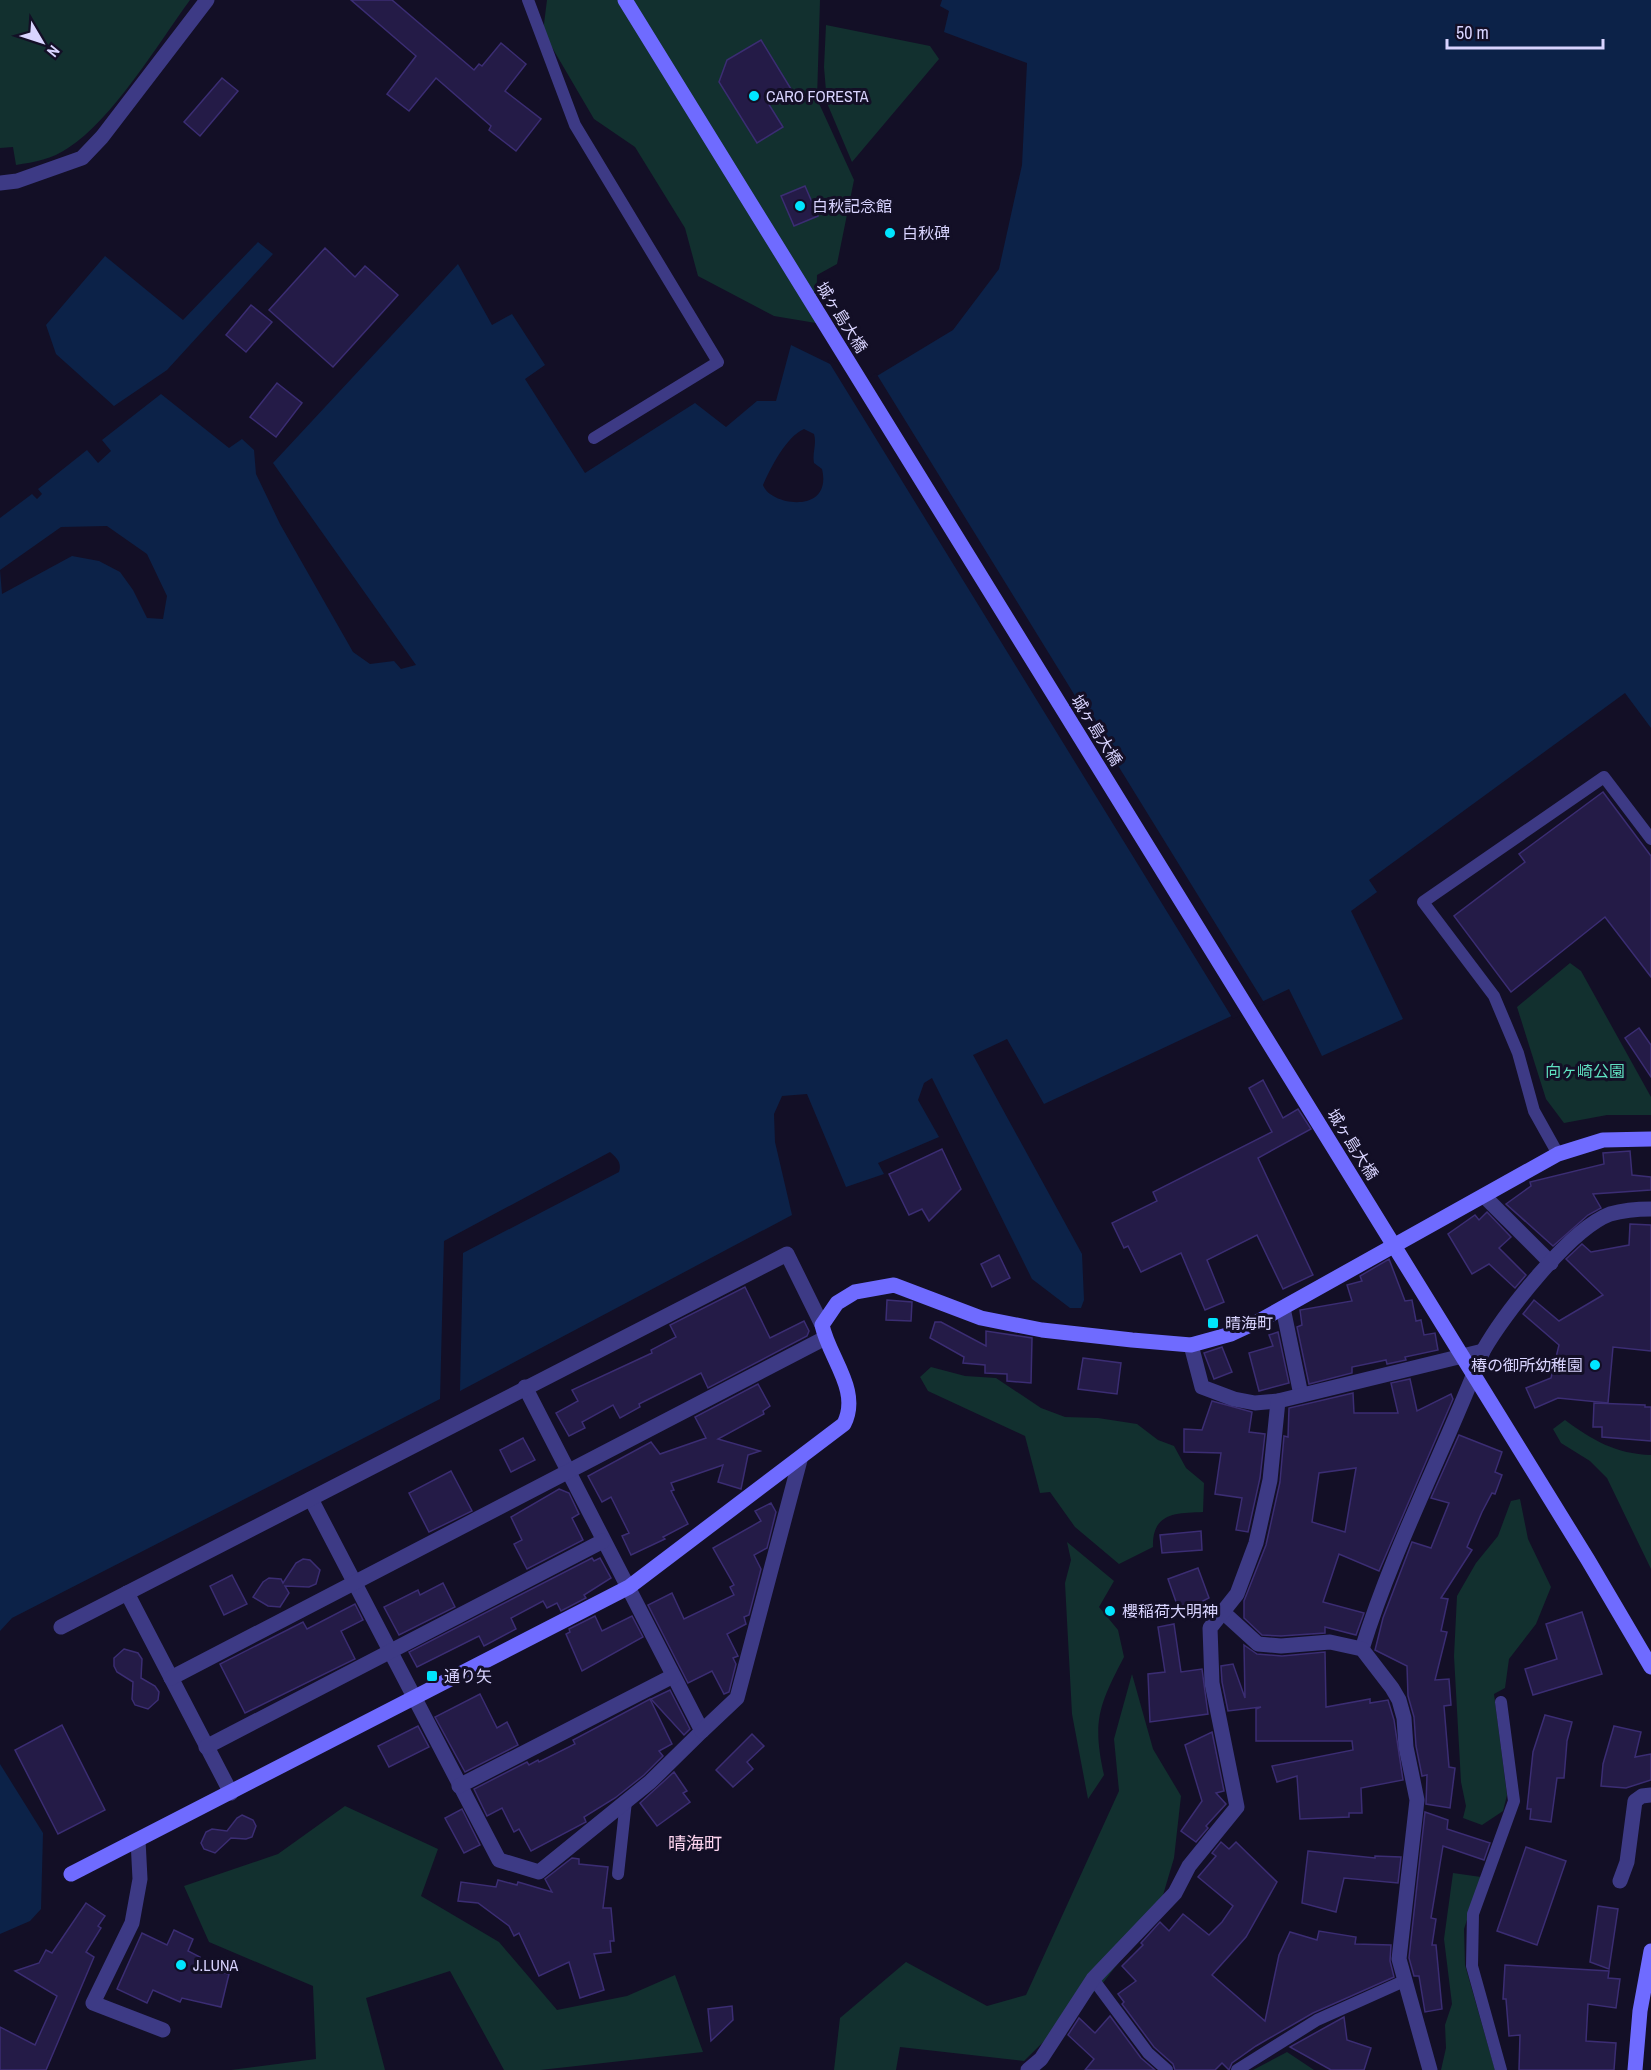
<svg xmlns="http://www.w3.org/2000/svg" width="1651" height="2070" viewBox="0 0 1651 2070" font-family="'Archivo Narrow','Noto Sans JP',sans-serif">
<style>
.green{fill:#12302f}
.water{fill:#0c2248;fill-rule:evenodd}
.pier{fill:#130f26}
.building{fill:#241b47;stroke:#3b2d73;stroke-width:1.5;fill-rule:evenodd}
.lines{fill:none;stroke-linecap:round;stroke-linejoin:round}
.lane{stroke:#3d3a85;stroke-width:12}
.street{stroke:#3d3a85;stroke-width:15}
.secondary{stroke:#6f6bff;stroke-width:15}
.poi-dot{fill:#00e5ff;stroke:#130f26;stroke-width:2}
.labels{text-anchor:middle;dominant-baseline:central;stroke-width:6;stroke-linejoin:round;paint-order:stroke}
.poi-label{font-size:16px;fill:#d9d4ff;stroke:#130f26;text-anchor:start}
.street-label{font-size:16px;fill:#d9d4ff;stroke:#130f26}
.park-label{font-size:16px;fill:#5fe0c0;stroke:#130f26}
.neighbourhood-label{font-size:18px;fill:#ffd6f0;stroke:#130f26}
</style>
<rect width="100%" height="100%" fill="#130f26"/>
<!-- green -->
<g class="green">
<path d="M0,0H190C158,44 112,120 68,148C52,159 35,162 16,165L13,147L0,148Z"/>
<path d="M547,0H820L817,99L854,180L837,264L817,275L816,323L774,316L698,276L685,228L635,147L594,119L543,32Z"/>
<path d="M826,25L930,46L939,59L852,162L827,103L824,67Z"/>
<path d="M1570,963L1581,971L1651,1097V1115H1607L1564,1123L1546,1099L1517,1007Z"/>
<path d="M931,1367L965,1376L996,1378L1041,1408L1065,1417L1098,1418L1137,1424L1158,1440L1174,1446L1186,1468L1204,1483L1203,1512C1175,1513 1152,1513 1153,1547L1119,1564L1075,1527L1050,1492L1040,1493L1025,1436L928,1391L920,1377Z"/>
<path d="M1565,1420C1592,1440 1616,1454 1651,1455V1569L1607,1478L1590,1461L1561,1443L1553,1429Z"/>
<path d="M1520,1499L1528,1539L1551,1587L1536,1624L1509,1659L1505,1688L1494,1694L1507,1795L1503,1811L1482,1825L1463,1818L1466,1806L1461,1782L1454,1656L1457,1596L1476,1563L1498,1536L1511,1501Z"/>
<path d="M1067,1542L1114,1581L1099,1607L1118,1630L1124,1657C1099,1705 1092,1721 1104,1775L1088,1799L1072,1714L1065,1583L1071,1560Z"/>
<path d="M1132,1674L1153,1749L1181,1796L1174,1858L1158,1912L1102,1984L1024,2061L900,2047L896,2070H834L840,2018L906,1962L987,2006L1026,1995L1119,1791L1114,1739Z"/>
<path d="M345,1806L438,1849L421,1896L499,1942L557,2010L627,1996L675,1975L703,2052L540,2070H504L450,1971L366,1998L385,2070H231L316,2059L313,1986L209,1942L184,1886L278,1854Z"/>
<path d="M1453,1873L1481,1877L1464,1929L1465,1965L1495,2070H1441L1446,2048L1445,2025L1452,2004L1444,1939Z"/>
<path d="M1287,2052L1314,2070H1253Z"/>
</g>
<!-- water -->
<g class="water">
<path d="M942,0H1651V728L1625,693L1369,880L1377,892L1351,911L1403,1019L1322,1056L1289,989L1044,1104L1007,1039L973,1055L1082,1254L1084,1300L1081,1308H1070L1032,1279L932,1078L924,1083L918,1100L939,1137L878,1163L884,1174L846,1187L807,1094L782,1096L774,1114L775,1142L792,1215L460,1391L463,1253L619,1172C622,1163 617,1158 610,1152L444,1241L440,1399L12,1618L0,1631V518L32,494L37,499L42,494L38,489L87,450L98,463L111,451L102,440L161,394L229,448L242,439L254,450L256,474L280,524L353,652L370,664L394,661L401,669L416,665L273,463L458,264L492,325L512,314L545,365L525,379L585,473L695,403L726,427L757,401H776L791,345L867,382L953,330L999,269L1022,165L1027,63L944,32L949,11L940,6ZM804,429L814,434C817,444 812,453 814,463L822,469C833,515 770,506 763,485C771,467 786,437 804,429Z"/>
<path d="M258,242L273,254L167,370L114,406L56,354L46,325L105,256L183,320Z"/>
<path d="M0,1764L43,1833L41,1909L30,1921L0,1934Z"/>
</g>
<!-- pier -->
<g class="pier">
<path d="M827,359L867,379L876,373L1265,1004L1233,1019Z"/>
<path d="M107,526L147,554L167,596L163,619L147,618L133,590L120,572L99,561L72,556L2,594L0,570L61,527Z"/>
</g>
<!-- building -->
<g class="building">
<path d="M351,0H392L474,70L479,64L482,66L501,43L526,64L505,91L541,119L516,151L489,130L491,126L436,78L409,111L387,94L416,56Z"/>
<path d="M761,40L791,89L768,103L783,127L757,143L719,82L727,60Z"/>
<path d="M222,78L238,91L200,136L184,122Z"/>
<path d="M805,186L818,216L794,226L781,196Z"/>
<path d="M325,248L355,277L365,266L398,295L333,367L269,310Z"/>
<path d="M251,305L272,322L246,352L226,335Z"/>
<path d="M277,383L302,403L276,437L250,417Z"/>
<path d="M1603,792L1651,856V977L1605,917L1511,992L1454,916L1525,862L1519,854Z"/>
<path d="M1639,1028L1651,1045V1077L1625,1038Z"/>
<path d="M1263,1080L1283,1118L1298,1109L1311,1129L1258,1158L1313,1275L1283,1289L1257,1235L1207,1260L1224,1302L1205,1310L1181,1253L1141,1272L1128,1246L1124,1248L1112,1223L1157,1201L1153,1192L1272,1132L1249,1088Z"/>
<path d="M942,1149L961,1189L929,1221L922,1209L909,1215L889,1174Z"/>
<path d="M1630,1151L1632,1175L1651,1177V1190L1593,1194L1601,1208L1588,1215L1553,1246L1506,1204L1531,1186L1530,1182L1604,1164L1603,1153Z"/>
<path d="M1487,1212L1511,1237L1499,1248L1526,1275L1515,1288L1489,1264L1472,1274L1448,1234L1475,1215L1479,1220Z"/>
<path d="M1630,1224L1651,1225V1351L1613,1347L1608,1403L1558,1398L1535,1408L1526,1388L1551,1378L1559,1345L1523,1314L1534,1300L1559,1321L1603,1295L1566,1259L1582,1244L1591,1252L1629,1245Z"/>
<path d="M999,1255L1010,1278L992,1287L981,1264Z"/>
<path d="M1389,1259L1405,1301L1412,1300L1416,1321L1421,1320L1424,1335L1435,1333L1438,1350L1405,1357L1406,1360L1387,1364L1386,1360L1352,1367V1373L1309,1384L1297,1327L1302,1325L1300,1310L1352,1301L1347,1285L1362,1281L1360,1276Z"/>
<path d="M745,1287L770,1338L804,1321L809,1331L807,1336L708,1388L701,1373L639,1404L640,1407L620,1418L613,1405L582,1422L585,1428L569,1436L556,1413L578,1401L572,1390L652,1353L651,1350L676,1337L670,1325Z"/>
<path d="M887,1300L912,1302L911,1321L886,1320Z"/>
<path d="M935,1322H941L986,1346V1331L1032,1338L1031,1383L1007,1381V1374L985,1373V1365L963,1363L964,1357L930,1338Z"/>
<path d="M1278,1332L1289,1383L1259,1391L1249,1353L1273,1346L1269,1335Z"/>
<path d="M1222,1347L1232,1372L1214,1379L1204,1353Z"/>
<path d="M1083,1358L1121,1363L1117,1394L1078,1389Z"/>
<path d="M1410,1379L1417,1411L1451,1394L1453,1399L1379,1571L1339,1554L1323,1602L1364,1613L1356,1635L1325,1627V1633L1281,1636L1262,1635L1244,1618V1601L1266,1545L1280,1482L1284,1436L1288,1437L1289,1408L1353,1393L1354,1413H1398L1391,1383ZM1356,1468L1345,1532L1312,1522L1319,1473Z"/>
<path d="M758,1384L770,1406L763,1411L764,1414L718,1439L760,1451L748,1455L741,1489L718,1482L723,1465L671,1483L674,1490L671,1491L688,1524L663,1537L665,1539L631,1555L622,1536L629,1533L611,1497L602,1502L588,1476L651,1442L660,1454L706,1438L695,1417Z"/>
<path d="M1212,1401L1252,1412L1249,1432L1265,1434L1260,1478L1248,1532L1236,1530L1242,1498L1215,1494L1221,1453L1184,1452V1429L1202,1430Z"/>
<path d="M1594,1403L1645,1405V1407H1651V1441L1602,1437V1427H1593Z"/>
<path d="M1459,1435L1502,1452L1495,1472L1502,1475L1495,1494L1492,1493L1482,1512L1467,1547L1472,1550L1441,1598L1448,1599L1441,1631L1447,1632L1435,1680L1449,1679L1451,1705L1444,1706L1449,1767L1455,1768L1450,1808L1426,1804L1427,1775L1422,1776L1416,1746L1414,1717L1408,1696L1407,1666L1375,1650L1383,1618L1412,1542L1431,1548L1449,1503L1431,1498Z"/>
<path d="M523,1438L535,1460L511,1472L500,1450Z"/>
<path d="M451,1471L472,1511L429,1532L409,1493Z"/>
<path d="M559,1489L569,1493L579,1514L572,1518L583,1540L527,1569L514,1544L522,1540L511,1517Z"/>
<path d="M771,1503L776,1512L767,1548L754,1555L761,1569L749,1615L744,1617L746,1624L727,1634L738,1656L733,1658L736,1664L729,1692L724,1694L712,1671L688,1683L648,1605L672,1593L684,1619L734,1595L730,1587L734,1585L713,1548L761,1521L755,1511Z"/>
<path d="M1201,1531L1202,1550L1162,1553L1160,1535Z"/>
<path d="M592,1558L594,1561L600,1558L611,1578L584,1595L586,1598L561,1611L557,1603L547,1608L543,1601L511,1618L516,1629L484,1646L479,1636L417,1667L409,1652Z"/>
<path d="M303,1559L310,1560L320,1570L316,1584L309,1587L285,1586L289,1593L280,1607L268,1606L253,1597L263,1582L269,1578L281,1579L283,1583L296,1563Z"/>
<path d="M1198,1568L1209,1598L1203,1601L1205,1607L1181,1616L1168,1579Z"/>
<path d="M232,1575L247,1604L224,1615L210,1586Z"/>
<path d="M443,1583L455,1607L399,1635L384,1607L418,1590L420,1595Z"/>
<path d="M355,1604L363,1620L341,1631L355,1659L245,1713L220,1664L303,1622L307,1629Z"/>
<path d="M1582,1612L1602,1674L1533,1695L1525,1669L1557,1659L1546,1624Z"/>
<path d="M595,1616L602,1631L632,1616L643,1637L582,1671L566,1634L570,1632L569,1629Z"/>
<path d="M1174,1624L1181,1672L1202,1669L1208,1714L1150,1722L1148,1674L1165,1672L1158,1627Z"/>
<path d="M1244,1645L1257,1654L1282,1656L1325,1652L1326,1707L1370,1699V1703L1388,1700L1394,1720L1403,1780L1361,1788L1362,1813H1349V1817L1300,1819L1297,1776L1277,1782L1272,1766L1353,1750L1352,1741H1256V1709L1261,1707L1228,1711L1222,1682L1221,1666L1233,1664L1245,1698Z"/>
<path d="M124,1649L138,1653L142,1659L141,1678L155,1686L159,1692L158,1700L148,1709L135,1705L132,1699L133,1682L117,1672L114,1666V1658Z"/>
<path d="M670,1690L690,1729L684,1735L651,1699Z"/>
<path d="M480,1694L497,1728L507,1722L518,1745L465,1772L435,1717Z"/>
<path d="M650,1699L672,1744L659,1751L663,1756L644,1775L615,1798L584,1817L586,1822L531,1851L519,1829L514,1832L502,1808L487,1816L474,1789L527,1762L529,1765L538,1760L539,1762L575,1744L573,1740Z"/>
<path d="M1545,1715L1572,1722L1567,1741L1564,1778H1557L1551,1822L1530,1819L1531,1809H1527L1533,1752Z"/>
<path d="M62,1725L105,1810L58,1834L15,1750Z"/>
<path d="M418,1726L429,1747L389,1767L378,1746Z"/>
<path d="M1614,1726L1641,1732L1635,1757L1651,1754V1780L1626,1788L1601,1786L1603,1764Z"/>
<path d="M1212,1732L1224,1791L1216,1793L1226,1804L1206,1826L1208,1828L1196,1842L1181,1831L1202,1801L1185,1745Z"/>
<path d="M752,1734L764,1746L747,1762L753,1769L733,1787L716,1770Z"/>
<path d="M674,1772L687,1791L683,1793L690,1802L657,1826L640,1803Z"/>
<path d="M462,1809L480,1845L464,1853L445,1818Z"/>
<path d="M1425,1812L1448,1820L1447,1829L1490,1843L1484,1860L1443,1846L1431,1918L1436,1919L1432,1945H1436L1442,2009L1425,2012L1419,1976H1414L1409,1958Z"/>
<path d="M242,1815L253,1820L256,1826L252,1837L246,1839L231,1838L215,1853L204,1849L201,1843L206,1832L212,1829L227,1831L237,1818Z"/>
<path d="M1221,1842L1229,1849L1236,1842L1277,1882L1246,1937L1212,1975L1265,2021L1279,1955L1290,1932L1317,1940L1319,1931L1356,1937L1355,1944L1391,1945L1390,1961L1394,1977L1313,2013L1256,2046L1232,2063L1229,2070L1222,2063L1215,2070H1175L1173,2064L1154,2047L1122,2004L1124,2002L1118,1994L1136,1981L1122,1966L1143,1945L1141,1943L1160,1922L1169,1931L1183,1914L1209,1935L1222,1922L1233,1906L1198,1877L1216,1856L1212,1853Z"/>
<path d="M1526,1847L1566,1861L1537,1945L1497,1931Z"/>
<path d="M1308,1851L1375,1858V1856L1401,1857L1398,1883L1344,1878L1336,1912L1302,1903Z"/>
<path d="M572,1858L579,1859V1864L608,1867L603,1908H611L614,1941H610L611,1952L594,1954L604,1990L580,1998L569,1962L539,1976L519,1933L514,1936L509,1926L478,1903L458,1901L461,1882L496,1887L498,1880L517,1885L518,1882L552,1892L545,1879Z"/>
<path d="M86,1903L105,1916L98,1926L101,1928L86,1952L94,1957L46,2070H0V2027L35,2045L57,1996L15,1971L39,1963L46,1950L52,1953Z"/>
<path d="M1598,1906L1618,1909L1609,1969L1590,1962Z"/>
<path d="M174,1930L193,1939L188,1951L200,1957L196,1967L229,1974L221,2007L182,1998L180,2002L153,1990L147,2003L117,1989L142,1933L167,1945Z"/>
<path d="M1505,1965L1609,1971L1608,1978L1620,1979L1616,2008L1588,2004L1586,2041L1616,2043L1614,2070H1519L1520,2035L1509,2036L1506,1999H1503Z"/>
<path d="M732,2006L733,2020L711,2041L708,2009Z"/>
<path d="M1110,2016L1141,2058L1155,2070H1085L1094,2059L1068,2035L1079,2018L1095,2033Z"/>
<path d="M1344,2017L1347,2040L1371,2048L1364,2070H1331L1290,2047Z"/>
</g>
<g class="lines">
<!-- lane -->
<g class="lane">
<path d="M528,0L575,125L718,362L594,438"/>
<path d="M1558,1154L1534,1111L1518,1053L1494,996L1423,902L1604,777L1651,839"/>
<path d="M618,1874L626,1801"/>
<path d="M1093,1979L1148,2053L1167,2070"/>
<path d="M1237,2070L1317,2020L1404,1981"/>
<path d="M1501,2070L1472,1966L1473,1914L1514,1801L1501,1702"/>
</g>
<!-- street -->
<g class="street">
<path d="M0,183L17,181L82,158L102,137L207,0"/>
<path d="M1484,1196L1551,1263"/>
<path d="M1283,1308L1301,1395"/>
<path d="M1191,1345L1202,1387L1234,1399L1255,1403L1278,1401L1483,1351C1445,1450 1393,1548 1362,1649"/>
<path d="M1483,1351C1504,1314 1570,1229 1610,1214C1624,1210 1637,1209 1651,1209"/>
<path d="M311,1499L499,1860L539,1872L650,1782L702,1731L525,1387"/>
<path d="M127,1593L231,1793"/>
<path d="M1224,1613L1258,1644L1281,1646L1330,1642L1362,1649L1392,1688L1399,1700L1404,1718L1406,1747L1417,1800L1399,1959L1430,2070"/>
<path d="M61,1627L787,1254L822,1325"/>
<path d="M171,1678L825,1338"/>
<path d="M702,1731L737,1698L800,1460"/>
<path d="M206,1747L603,1541"/>
<path d="M459,1786L673,1676"/>
<path d="M138,1840L140,1879L132,1923L93,2003L163,2030"/>
<path d="M1620,1881L1627,1862L1635,1801L1642,1796L1651,1795"/>
<path d="M1028,2070L1041,2059L1093,1979L1175,1893L1189,1866L1237,1807L1212,1683L1210,1628L1237,1594L1256,1543L1270,1480L1278,1401"/>
</g>
<!-- secondary -->
<g class="secondary">
<path d="M625,0L1588,1560L1651,1667"/>
<path d="M71,1874L629,1587L844,1424C861,1390 829,1358 822,1325L837,1303L855,1292L894,1285L981,1318L1042,1330L1132,1340L1191,1345L1231,1334L1259,1321L1558,1154L1603,1140L1651,1139"/>
<path d="M1635,2070L1640,2011L1651,1951"/>
</g>
</g>
<!-- markers -->
<g class="poi-dot">
<circle cx="754" cy="96" r="6"/>
<circle cx="800" cy="206" r="6"/>
<circle cx="890" cy="233" r="6"/>
<rect x="1207" y="1317" width="12" height="12" rx="3"/>
<circle cx="1595" cy="1365" r="6"/>
<circle cx="1110" cy="1611" r="6"/>
<rect x="426" y="1670" width="12" height="12" rx="3"/>
<circle cx="181" cy="1965" r="6"/>
</g>
<g class="labels">
<!-- poi labels -->
<g class="poi-label">
<text x="766" y="96">CARO FORESTA</text>
<text x="812" y="206">白秋記念館</text>
<text x="902" y="233">白秋碑</text>
<text x="1225" y="1323">晴海町</text>
<text x="1583" y="1365" text-anchor="end">椿の御所幼稚園</text>
<text x="1122" y="1611">櫻稲荷大明神</text>
<text x="444" y="1676">通り矢</text>
<text x="193" y="1965">J.LUNA</text>
</g>
<!-- street labels -->
<g class="street-label">
<text transform="translate(842 317) rotate(58)">城ヶ島大橋</text>
<text transform="translate(1097 730) rotate(58)">城ヶ島大橋</text>
<text transform="translate(1353 1144) rotate(58)">城ヶ島大橋</text>
</g>
<!-- park labels -->
<g class="park-label">
<text x="1585" y="1071">向ヶ崎公園</text>
</g>
<!-- neighbourhood labels -->
<g class="neighbourhood-label">
<text x="695" y="1843">晴海町</text>
</g>
</g>
<!-- north arrow -->
<g transform="translate(42 42) rotate(129)" stroke="#130f26" stroke-width="4.5" paint-order="stroke">
<path d="M0-4.5L10 22L0 15L-10 22Z" fill="#d9d4ff"/>
<text y="-9" font-size="16" font-weight="bold" text-anchor="middle" fill="#d9d4ff">N</text>
</g>
<!-- scale -->
<path d="M1447 39v9h156v-9" fill="none" stroke="#d9d4ff" stroke-width="3"/>
<text x="1456" y="39" font-size="18" fill="#d9d4ff" stroke="#130f26" stroke-width="4.5" paint-order="stroke">50 m</text>
</svg>
